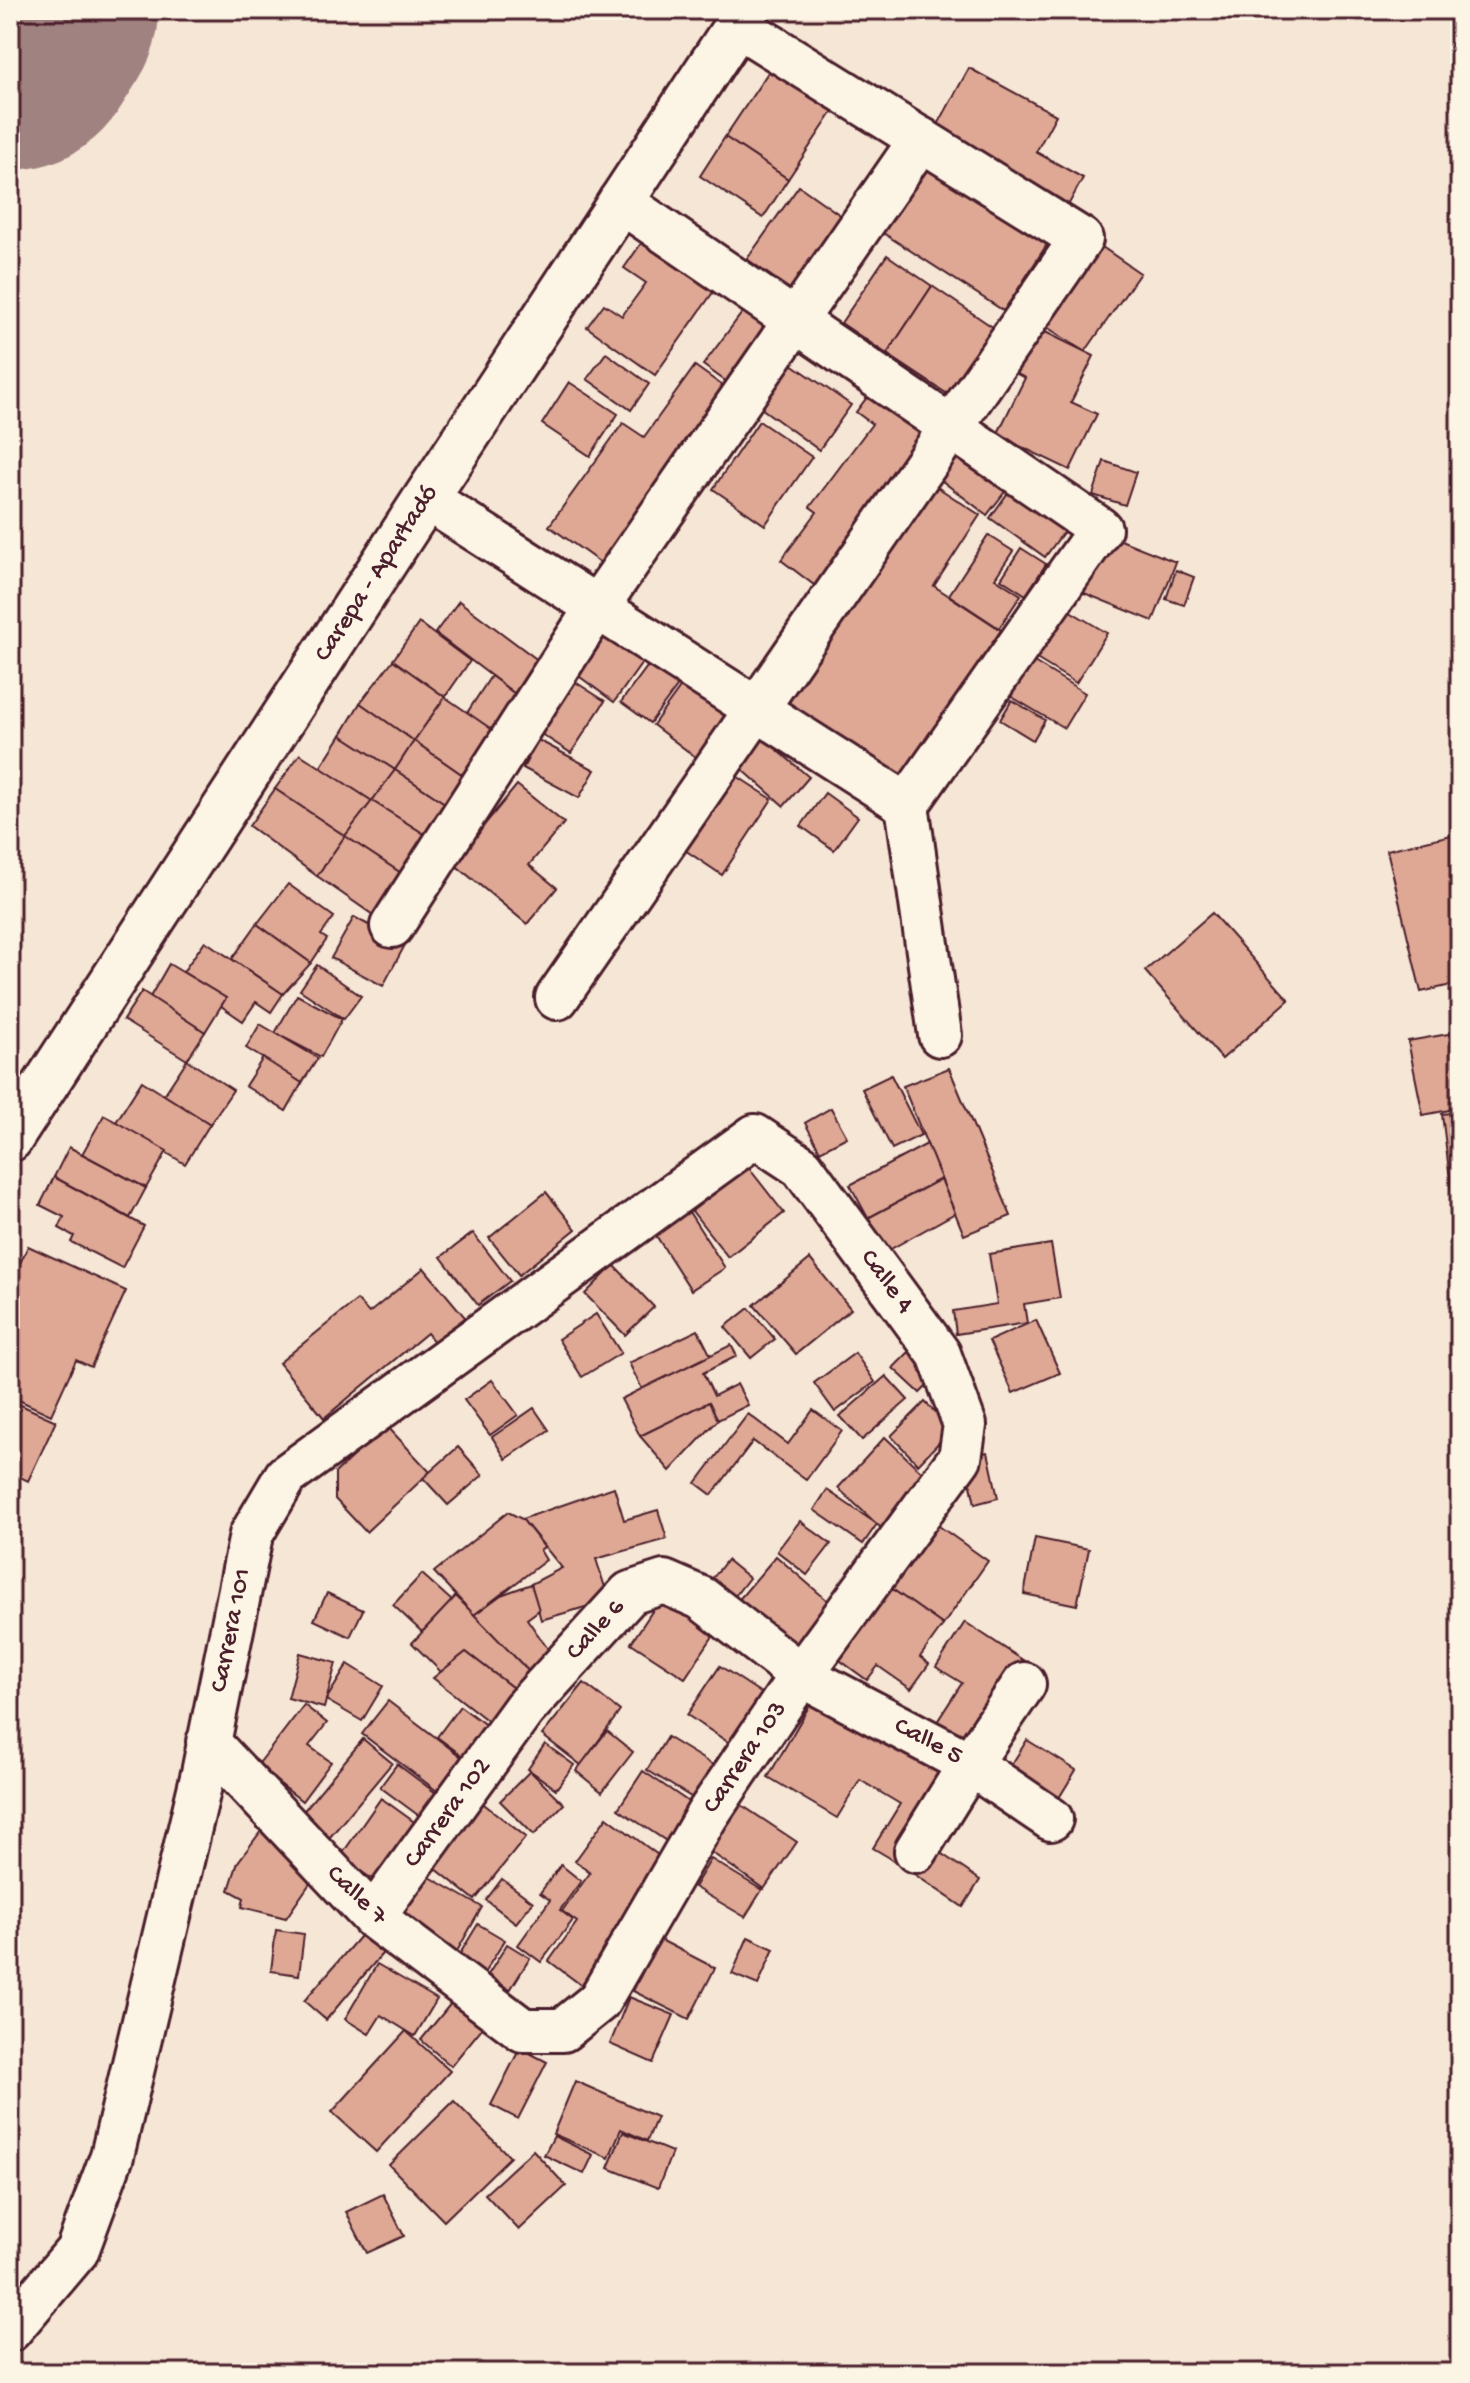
<svg xmlns="http://www.w3.org/2000/svg" width="1470" height="2383" viewBox="0 0 1470 2383" font-family="'Gochi Hand',sans-serif">
<style>
.lines{fill:none;stroke-linecap:round;stroke-linejoin:round}
.runway{stroke:#a08280;stroke-width:258}
.building{fill:#dea895;stroke:#4a1f2b;stroke-width:2}
.street-casing{stroke:#4a1f2b;stroke-width:48}
.secondary-casing{stroke:#4a1f2b;stroke-width:50}
.street{stroke:#fcf5e5;stroke-width:42}
.secondary{stroke:#fcf5e5;stroke-width:44}
.labels{text-anchor:middle;dominant-baseline:central;stroke-width:7;stroke-linejoin:round;paint-order:stroke}
.street-label{font-size:26px;fill:#4a1f2b;stroke:#fcf5e5}
</style>
<rect width="100%" height="100%" fill="#f6e6d5"/>
<filter id="ink" filterUnits="userSpaceOnUse"><feTurbulence type="fractalNoise" baseFrequency=".0125" numOctaves="2"/><feDisplacementMap in="SourceGraphic" scale="16" xChannelSelector="R" yChannelSelector="G"/><feConvolveMatrix kernelMatrix="1 2 1 2 8 2 1 2 1" color-interpolation-filters="sRGB"/></filter>
<g filter="url(#ink)">
<g class="lines">
<!-- runway -->
<path class="runway" d="M10,41L30,10"/>
</g>
<!-- building -->
<g class="building">
<path d="M773,65L836,107L788,179L725,137Z"/>
<path d="M969,68L1056,115L1036,152L1083,178L1064,213L930,139Z"/>
<path d="M725,137L788,179L763,218L700,176Z"/>
<path d="M931,152L1055,232L1004,311L880,231Z"/>
<path d="M799,186L850,222L798,295L747,259Z"/>
<path d="M652,228L723,278L655,375L587,327L604,304L622,316L646,283L624,268Z"/>
<path d="M1089,238L1140,273L1085,352L1033,318Z"/>
<path d="M887,255L932,286L887,354L841,323Z"/>
<path d="M932,286L997,330L952,397L887,354Z"/>
<path d="M745,309L773,329L731,385L703,365Z"/>
<path d="M1027,323L1094,356L1071,402L1097,414L1070,470L997,435L1025,378L1005,368Z"/>
<path d="M606,353L649,384L631,410L587,379Z"/>
<path d="M792,364L851,405L819,450L761,408Z"/>
<path d="M695,366L734,394L609,569L549,526L623,423L644,437Z"/>
<path d="M569,382L618,414L590,456L542,424Z"/>
<path d="M877,384L938,429L818,588L781,560L817,512L810,507L872,424L856,412Z"/>
<path d="M759,421L812,457L765,525L713,489Z"/>
<path d="M963,436L1017,476L987,515L933,474Z"/>
<path d="M1104,461L1136,472L1125,505L1093,495Z"/>
<path d="M1017,480L1073,519L1045,557L990,518Z"/>
<path d="M931,483L980,515L934,586L1001,630L904,779L788,704Z"/>
<path d="M988,535L1013,551L995,578L1021,595L999,628L949,595Z"/>
<path d="M1108,535L1176,562L1153,621L1084,593Z"/>
<path d="M1021,548L1046,564L1026,595L1001,579Z"/>
<path d="M1176,570L1194,577L1184,605L1166,599Z"/>
<path d="M459,601L543,664L519,697L435,633Z"/>
<path d="M1060,605L1107,633L1076,683L1030,655Z"/>
<path d="M419,623L470,661L445,697L393,660Z"/>
<path d="M604,626L647,656L614,702L572,671Z"/>
<path d="M1029,659L1085,693L1064,728L1007,694Z"/>
<path d="M393,660L445,697L414,741L360,703Z"/>
<path d="M650,663L679,684L650,723L621,702Z"/>
<path d="M690,674L739,709L701,761L653,725Z"/>
<path d="M491,676L519,697L497,733L467,713Z"/>
<path d="M566,676L605,701L571,753L532,728Z"/>
<path d="M445,697L497,733L467,778L414,741Z"/>
<path d="M1012,700L1045,720L1033,740L1000,720Z"/>
<path d="M360,703L414,741L395,770L341,735Z"/>
<path d="M341,735L395,770L372,801L320,768Z"/>
<path d="M760,735L809,777L784,806L735,763Z"/>
<path d="M538,740L595,770L579,798L523,768Z"/>
<path d="M414,741L467,778L449,806L395,770Z"/>
<path d="M300,754L372,801L345,836L275,789Z"/>
<path d="M395,770L449,806L429,837L372,801Z"/>
<path d="M732,773L772,799L722,875L682,848Z"/>
<path d="M517,785L564,823L529,865L557,888L527,924L453,863Z"/>
<path d="M275,789L345,836L317,876L249,826Z"/>
<path d="M825,793L858,817L834,850L801,826Z"/>
<path d="M372,801L429,837L404,875L345,836Z"/>
<path d="M1460,833V983L1421,992L1387,850Z"/>
<path d="M345,836L404,875L376,917L317,876Z"/>
<path d="M288,884L334,917L321,935L327,939L311,963L257,924Z"/>
<path d="M1212,913L1289,1000L1222,1059L1145,971Z"/>
<path d="M354,917L405,945L383,986L331,958Z"/>
<path d="M257,924L311,963L283,994L232,959Z"/>
<path d="M205,941L283,994L271,1012L256,1002L243,1021L221,1006L226,998L183,972Z"/>
<path d="M169,964L226,998L205,1032L150,997Z"/>
<path d="M317,965L361,996L344,1019L300,990Z"/>
<path d="M142,991L205,1032L187,1060L123,1020Z"/>
<path d="M297,995L342,1019L321,1057L275,1033Z"/>
<path d="M260,1024L318,1058L302,1083L246,1048Z"/>
<path d="M1460,1032V1108L1423,1115L1408,1041Z"/>
<path d="M263,1058L302,1083L286,1111L245,1086Z"/>
<path d="M187,1060L233,1090L210,1124L164,1095Z"/>
<path d="M949,1068L1011,1216L964,1235L903,1086Z"/>
<path d="M891,1075L921,1135L892,1149L862,1089Z"/>
<path d="M142,1081L210,1124L185,1164L116,1122Z"/>
<path d="M831,1108L847,1137L820,1151L805,1123Z"/>
<path d="M1460,1112V1227L1456,1228L1442,1114Z"/>
<path d="M104,1115L167,1151L146,1188L82,1154Z"/>
<path d="M927,1144L941,1179L868,1218L850,1185Z"/>
<path d="M69,1147L146,1188L130,1218L54,1177Z"/>
<path d="M748,1167L784,1213L728,1257L692,1211Z"/>
<path d="M54,1177L144,1226L122,1268L71,1242L74,1236L59,1228L64,1217L40,1205Z"/>
<path d="M941,1179L955,1213L889,1250L868,1218Z"/>
<path d="M546,1192L576,1229L519,1275L489,1238Z"/>
<path d="M682,1201L725,1268L691,1290L648,1223Z"/>
<path d="M473,1233L510,1281L478,1305L441,1257Z"/>
<path d="M1051,1244L1060,1298L1024,1304L1027,1323L956,1334L953,1311L997,1304L989,1254Z"/>
<path d="M28,1246L126,1291L91,1367L76,1360L51,1415L10,1396V1285Z"/>
<path d="M810,1259L851,1309L796,1354L754,1305Z"/>
<path d="M614,1265L654,1307L625,1335L585,1294Z"/>
<path d="M424,1268L469,1322L438,1347L427,1333L324,1418L279,1363L357,1300L369,1313Z"/>
<path d="M749,1308L775,1339L751,1358L725,1327Z"/>
<path d="M596,1314L621,1353L582,1377L558,1339Z"/>
<path d="M1036,1320L1060,1373L1013,1393L989,1341Z"/>
<path d="M698,1330L711,1356L642,1389L629,1363Z"/>
<path d="M731,1345L737,1356L703,1373L714,1396L737,1384L748,1405L718,1420L709,1402L640,1436L621,1399Z"/>
<path d="M911,1350L938,1375L920,1393L893,1368Z"/>
<path d="M855,1353L875,1382L835,1412L814,1383Z"/>
<path d="M886,1376L908,1400L862,1440L840,1416Z"/>
<path d="M492,1380L518,1415L490,1435L464,1400Z"/>
<path d="M10,1400L56,1421L28,1481L10,1472Z"/>
<path d="M709,1402L718,1420L670,1471L640,1436Z"/>
<path d="M925,1402L952,1429L918,1464L891,1436Z"/>
<path d="M534,1408L549,1430L506,1459L492,1437Z"/>
<path d="M813,1410L842,1431L806,1480L753,1441L712,1495L696,1483L748,1414L788,1444Z"/>
<path d="M386,1425L430,1472L366,1532L335,1499V1473Z"/>
<path d="M885,1437L928,1478L881,1528L838,1488Z"/>
<path d="M458,1447L483,1475L448,1505L423,1478Z"/>
<path d="M988,1452L998,1498L975,1504L965,1457Z"/>
<path d="M614,1487L624,1520L658,1510L667,1539L596,1559L609,1600L541,1620L531,1584L562,1568L522,1519Z"/>
<path d="M827,1490L877,1524L863,1544L814,1510Z"/>
<path d="M508,1512L522,1519L544,1547L540,1550L546,1560L474,1615L434,1572Z"/>
<path d="M929,1519L988,1561L943,1625L882,1582Z"/>
<path d="M800,1521L831,1544L807,1575L777,1551Z"/>
<path d="M1035,1538L1089,1549L1077,1605L1024,1594Z"/>
<path d="M776,1556L835,1607L791,1659L731,1609Z"/>
<path d="M727,1560L749,1578L727,1606L705,1588Z"/>
<path d="M422,1574L452,1601L422,1632L393,1605Z"/>
<path d="M882,1582L943,1625L920,1657L929,1664L911,1689L878,1666L867,1680L830,1653Z"/>
<path d="M531,1584L539,1610L527,1619L557,1662L536,1679L474,1615L501,1595Z"/>
<path d="M327,1593L363,1610L350,1637L314,1620Z"/>
<path d="M456,1596L536,1679L521,1694L466,1652L441,1672L412,1643Z"/>
<path d="M661,1598L715,1633L685,1678L631,1643Z"/>
<path d="M965,1622L1032,1666L976,1752L935,1725L962,1683L936,1667Z"/>
<path d="M466,1652L521,1694L497,1728L433,1678Z"/>
<path d="M300,1653L336,1663L324,1708L288,1698Z"/>
<path d="M348,1664L383,1686L362,1721L326,1700Z"/>
<path d="M720,1666L764,1695L731,1744L687,1715Z"/>
<path d="M584,1683L620,1711L581,1765L542,1735Z"/>
<path d="M815,1696L955,1772L900,1864L873,1848L900,1804L860,1780L837,1818L768,1777Z"/>
<path d="M388,1701L476,1768L450,1801L362,1734Z"/>
<path d="M304,1705L327,1723L309,1746L331,1762L302,1801L257,1766Z"/>
<path d="M460,1706L498,1734L475,1765L437,1737Z"/>
<path d="M607,1731L633,1752L602,1792L576,1771Z"/>
<path d="M667,1737L721,1770L701,1803L647,1770Z"/>
<path d="M363,1739L392,1763L325,1843L297,1819Z"/>
<path d="M1027,1740L1076,1770L1054,1806L1005,1775Z"/>
<path d="M545,1744L574,1765L556,1789L528,1769Z"/>
<path d="M397,1764L448,1802L430,1824L380,1787Z"/>
<path d="M530,1771L564,1804L534,1835L500,1801Z"/>
<path d="M643,1771L702,1811L677,1848L618,1809Z"/>
<path d="M381,1798L424,1829L384,1887L340,1857Z"/>
<path d="M480,1801L526,1837L475,1900L430,1864Z"/>
<path d="M740,1804L797,1842L764,1889L708,1850Z"/>
<path d="M607,1817L670,1864L581,1985L549,1961L577,1922L562,1911L590,1873L575,1861Z"/>
<path d="M261,1831L305,1857L315,1876L286,1918L242,1907L244,1898L229,1890L238,1862Z"/>
<path d="M926,1843L980,1880L963,1907L908,1870Z"/>
<path d="M711,1859L762,1890L745,1917L694,1887Z"/>
<path d="M561,1865L581,1881L560,1910L573,1920L541,1962L518,1945L550,1900L540,1893Z"/>
<path d="M421,1872L482,1907L456,1953L395,1918Z"/>
<path d="M502,1879L533,1902L516,1923L486,1900Z"/>
<path d="M478,1924L505,1940L479,1981L453,1965Z"/>
<path d="M366,1929L387,1948L326,2020L304,2001Z"/>
<path d="M276,1930L304,1934L299,1975L271,1971Z"/>
<path d="M748,1937L774,1949L758,1985L732,1974Z"/>
<path d="M659,1939L715,1968L689,2019L633,1991Z"/>
<path d="M507,1944L530,1958L510,1990L488,1975Z"/>
<path d="M377,1964L437,1999L415,2036L381,2015L369,2034L345,2019Z"/>
<path d="M629,1997L674,2015L653,2063L610,2044Z"/>
<path d="M452,2002L483,2027L451,2066L421,2040Z"/>
<path d="M406,2031L450,2071L376,2152L332,2112Z"/>
<path d="M520,2048L547,2062L518,2119L491,2105Z"/>
<path d="M575,2081L657,2117L647,2141L621,2129L609,2158L553,2134Z"/>
<path d="M454,2101L510,2157L444,2221L389,2165Z"/>
<path d="M623,2132L672,2152L658,2188L608,2168Z"/>
<path d="M554,2136L593,2155L584,2174L544,2155Z"/>
<path d="M533,2150L566,2186L519,2230L485,2194Z"/>
<path d="M383,2194L404,2236L367,2253L346,2212Z"/>
</g>
<g class="lines">
<defs>
<g id="street">
<path d="M620,201L1100,529L907,805L940,1035"/>
<path d="M426,498L907,805"/>
<path d="M392,926L597,607L921,139"/>
<path d="M557,998L1081,239L737,25"/>
<path d="M916,1851L970,1764L1024,1684"/>
<path id="s1" d="M373,1917L524,1709L630,1593L664,1582L701,1598L801,1675L970,1764L1051,1819"/>
<path id="s2" d="M10,2330L77,2251L112,2156L203,1773L251,1535L286,1476L755,1136L802,1167L939,1354L965,1425L960,1458L801,1675L707,1815L599,2001L563,2030H523L373,1917L208,1742"/>
</g>
<g id="secondary">
<path id="s3" d="M10,1139L426,498L747,10"/>
</g>
</defs>
<!-- street casing -->
<use href="#street" class="street-casing"/>
<!-- secondary casing -->
<use href="#secondary" class="secondary-casing"/>
<!-- street -->
<use href="#street" class="street"/>
<!-- secondary -->
<use href="#secondary" class="secondary"/>
</g>
</g>
<g class="labels">
<!-- street labels -->
<g class="street-label">
<text stroke="none"><textPath href="#s3" startOffset="674">Carepa - Apartadó</textPath></text>
<text stroke="none"><textPath href="#s2" startOffset="1688">Calle 4</textPath></text>
<text stroke="none"><textPath href="#s2" startOffset="744">Carrera 101</textPath></text>
<text stroke="none"><textPath href="#s1" startOffset="364">Calle 6</textPath></text>
<text stroke="none"><textPath href="#s1" startOffset="760">Calle 5</textPath></text>
<text transform="translate(746 1758) rotate(-56)">Carrera 103</text>
<text stroke="none"><textPath href="#s1" startOffset="128">Carrera 102</textPath></text>
<text transform="translate(356 1896) rotate(44)">Calle 7</text>
</g>
</g>
<!-- margin -->
<rect width="1470" height="2383" fill="none" stroke="#fcf5e5" stroke-width="40"/>
<rect x="20" y="20" width="1430" height="2343" fill="none" stroke="#4a1f2b" stroke-width="3" filter="url(#ink)"/>
</svg>
